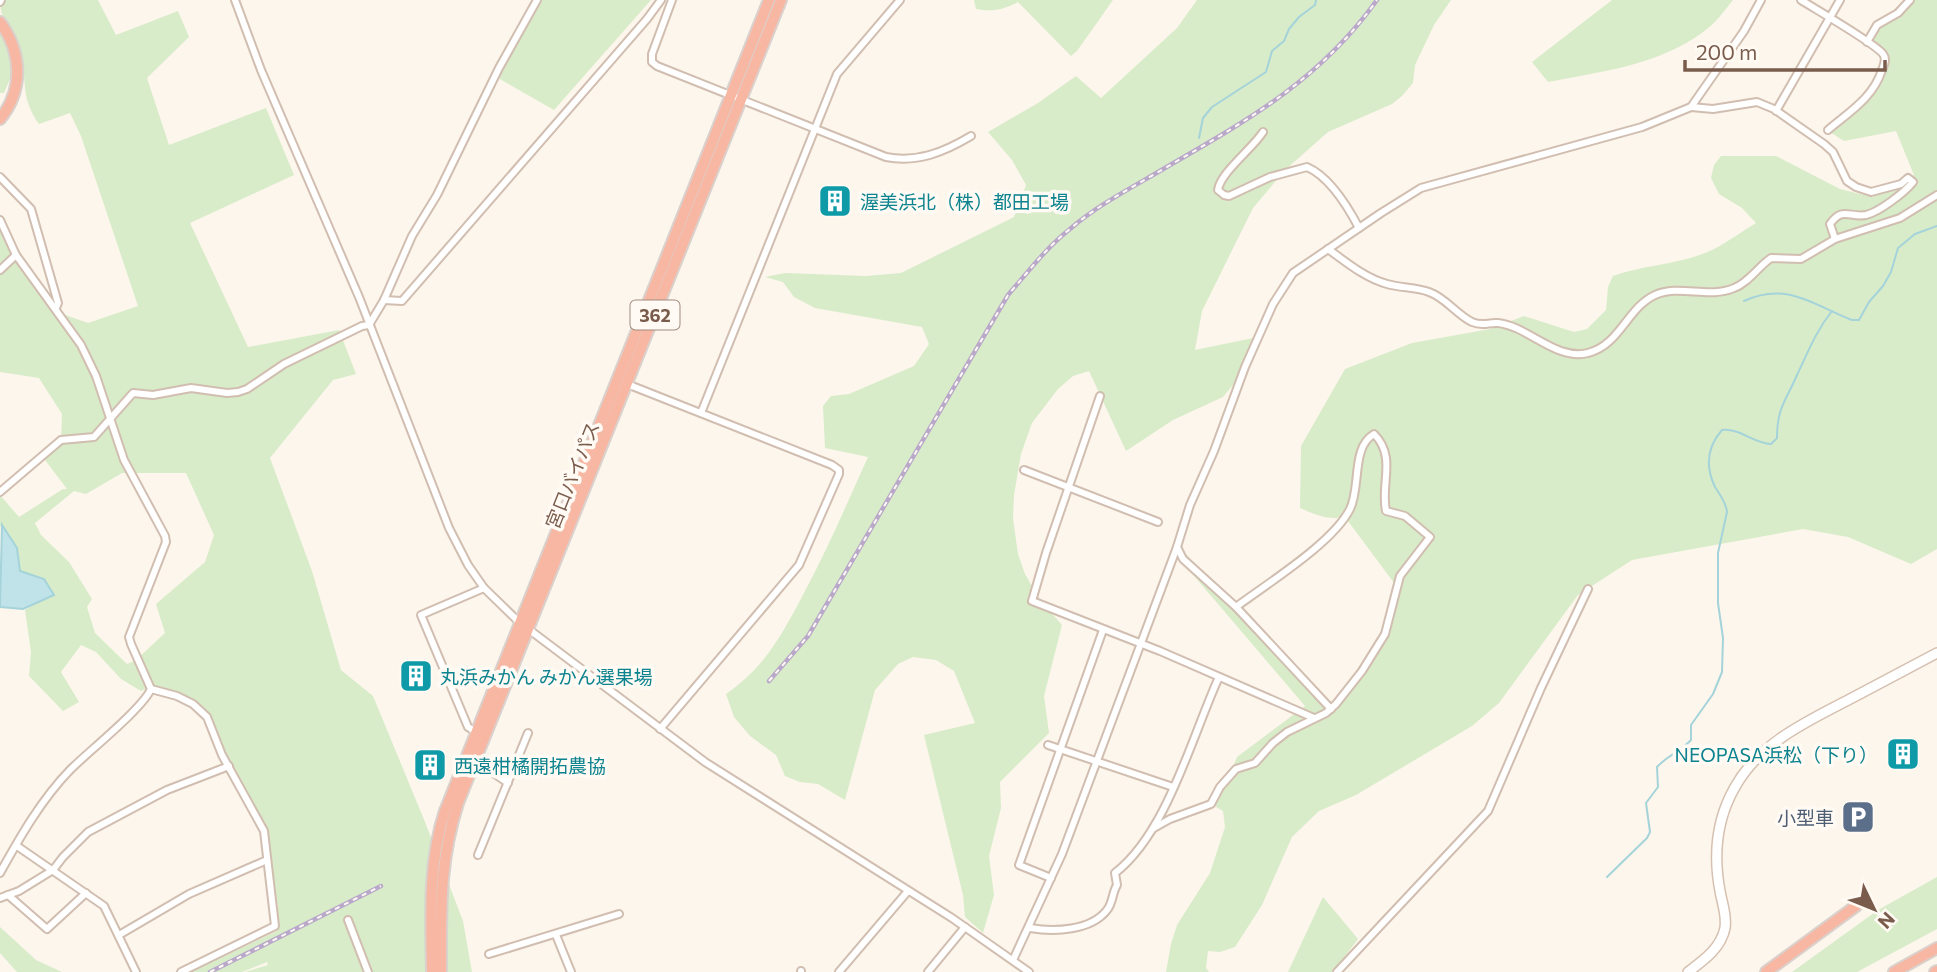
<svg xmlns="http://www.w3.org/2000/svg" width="1937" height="972" viewBox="0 0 1937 972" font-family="Commissioner,'Noto Sans JP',sans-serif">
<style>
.green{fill:#d8ecc9}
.water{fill:#bfe3e8;stroke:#a5d3da;stroke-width:2}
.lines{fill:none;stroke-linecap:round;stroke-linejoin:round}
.stream{stroke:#a5d3da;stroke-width:2}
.street-casing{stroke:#d1beb0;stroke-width:10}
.secondary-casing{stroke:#d6c0b0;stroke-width:12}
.highway-casing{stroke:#dad1cd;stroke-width:14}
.street{stroke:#fff;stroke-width:6}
.secondary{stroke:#fff;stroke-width:9}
.highway{stroke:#f7b7a3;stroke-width:10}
.rail-casing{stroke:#b9a8c9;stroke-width:4.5}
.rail{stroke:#fffaf3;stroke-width:2;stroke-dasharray:5;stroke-linecap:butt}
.labels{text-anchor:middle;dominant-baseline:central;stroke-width:7;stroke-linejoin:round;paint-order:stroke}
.shield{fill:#fffaf3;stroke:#a28b7f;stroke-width:2}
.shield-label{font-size:18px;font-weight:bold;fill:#7a5c4d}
.culture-label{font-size:19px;fill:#0d838f;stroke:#fffaf3;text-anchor:start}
.street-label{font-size:19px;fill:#7a5c4d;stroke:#fffaf3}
.service-label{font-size:19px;fill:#4e5e75;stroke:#fffaf3;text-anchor:end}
</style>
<rect width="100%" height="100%" fill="#fdf6ec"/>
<!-- green -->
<g class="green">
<path d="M0,0H98L116,35L178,11L189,37L147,78L169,145L266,108L294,175L190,223L248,347L339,330L356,374L333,380L270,458L312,571L341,670L373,696L425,822L463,921L472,972H245L268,965L267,962L242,972H191L277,931L278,906L265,840L202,710L191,704L151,689L137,659L165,633L156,604L205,562L214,535L186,473H122L86,494L74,491L35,523L41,535L69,562L92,599L87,607L95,633L127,664L136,660L147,688L141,691L121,679L96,652L81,645L61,672L79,702L63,711L29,676L31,652L25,610L53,593L44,579L20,571L17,548L0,526V495L19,517L63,489H67L45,460L61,440L62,414L39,378L0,372V221L14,257L54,311L88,323L138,306L81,136L70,113L39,124C21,99 27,84 21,56C16,35 0,24 0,0Z"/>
<path d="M542,0H651L554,110L498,78Z"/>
<path d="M974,0H1113L1077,51L1071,56L1018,2C1003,10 993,12 976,9Z"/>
<path d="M1197,0H1451L1434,25L1415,65L1413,83L1402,96L1392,104L1328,132L1285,170L1253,208L1202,311L1195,350L1258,337L1247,368L1223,397L1173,420L1126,451L1089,371L1073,376L1058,389L1032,423L1021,454L1014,495L1013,518L1018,554L1025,574L1041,601L1062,625L1044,696L1049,733L1000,782L1001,808L989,856L994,895L983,933L965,917L963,895L924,735L975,723L954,671L936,660L913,657L898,664L875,690L845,800L818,784L800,782L785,776L776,755L750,736L734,717L726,694C766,667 784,631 806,589C829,546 848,501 868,457L825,448L823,406L831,396L849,394L914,366L929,344L922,327L815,308L794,297L783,282L765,277L785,273L866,276L901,273L1014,217L1026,185L1012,160L988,132L1038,103L1076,76L1101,98L1177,28Z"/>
<path d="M1612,0H1733C1724,11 1715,24 1703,32C1659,65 1600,72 1548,82L1532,62Z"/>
<path d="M1913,0H1937V549L1911,564L1848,537L1803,529L1632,560L1578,595L1499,703L1472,726L1356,795L1319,811L1292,837L1262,905L1235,947L1220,952L1208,951L1206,968L1209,972H1166L1171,944L1177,925L1210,873L1225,827L1223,811L1211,804L1229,776L1237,757L1305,706L1177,556L1181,549L1333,705L1373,655L1397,587L1345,517C1327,520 1316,515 1300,508L1301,446L1345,369L1412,343L1490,329L1524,316L1574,332L1587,329L1606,310L1608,287L1613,276C1645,264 1682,265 1714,249C1728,242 1742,231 1756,223L1742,208L1719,194L1711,178L1714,165L1721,156H1776L1840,189L1872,197L1914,175L1896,131L1844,141L1830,132C1852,110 1895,91 1886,53L1867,42L1877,25L1904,13Z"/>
<path d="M0,34L6,45L13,72L4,93H0Z"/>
<path d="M1937,877V929L1857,972H1792L1878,910Z"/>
<path d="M1323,897L1358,939L1333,972H1288Z"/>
<path d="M0,927L36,960L62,972H17L0,953Z"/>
</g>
<!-- water -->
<path class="water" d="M2,525L17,548L20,571L44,579L54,595L23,609L0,607Z"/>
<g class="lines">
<!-- stream -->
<g class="stream">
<path d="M1199,138L1203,118L1212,107L1266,72L1272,51L1284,41L1289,29L1299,17L1315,5L1316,0"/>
<path d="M1744,301C1787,281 1813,305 1852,320H1859L1869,302L1883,286L1891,272L1898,248L1915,234L1937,226"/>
<path d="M1607,877L1647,838L1650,832L1646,803L1658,787L1657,767C1668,755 1680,752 1691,740V725L1713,694L1722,672L1723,638L1718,603V553L1727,512C1726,502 1720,495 1715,487C1705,466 1707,447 1722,430C1740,428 1753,443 1771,444L1777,438C1777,407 1786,401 1797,375C1808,352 1816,331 1832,311"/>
</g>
<defs>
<g id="street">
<path d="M235,0L261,70L359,297L449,528L468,565L484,588L519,622L705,762L952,918L1029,972"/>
<path d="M672,0L652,54V62L657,66L886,157C918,163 944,152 971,136"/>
<path d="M1801,0C1815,9 1876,44 1883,54C1887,59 1884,65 1882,70C1873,98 1849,112 1828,130"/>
<path d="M0,2L1,0"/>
<path d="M1867,42L1877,25L1898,13L1910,0"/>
<path d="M1691,107L1713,109L1757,102L1774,109L1824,144L1833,152L1847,181L1856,187L1871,192L1901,184L1908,178L1913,182C1904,193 1879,212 1866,215C1849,218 1843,206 1830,224L1835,239"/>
<path d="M1776,111L1840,0"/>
<path d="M1263,132C1253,148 1220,173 1218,190L1224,195L1229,196L1270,177L1307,167C1330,177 1348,207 1359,228"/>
<path d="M0,177L31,209L58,303L56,308"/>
<path d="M0,220L16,255L81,345L96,376L124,460L165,536L166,542L129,637L131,644L151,689L177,696L193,704L207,717L222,755L264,831L275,926L181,972"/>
<path d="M1328,249C1346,262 1365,278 1387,284C1401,288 1416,287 1429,292C1446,298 1456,314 1472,322C1484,327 1488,322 1498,323C1528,326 1556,361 1588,353C1620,345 1627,308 1655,295C1679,284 1709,299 1734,288C1748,283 1758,267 1771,258L1801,259L1835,239L1900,218L1937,195"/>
<path d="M0,270L16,255"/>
<path d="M384,300L402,301L647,19L661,0"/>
<path d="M627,384L832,465L839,470V474L799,565L660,729"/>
<path d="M1100,396L1046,553L1032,601L1160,651L1314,718"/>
<path d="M701,413L837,74L900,0"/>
<path d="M1024,470L1158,522"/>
<path d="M0,492L61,440L94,437L133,393L153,395L191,388L227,393L238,392L247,389L284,364L362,326L369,325L384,300L412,236L437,195L499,68L537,0"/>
<path d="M1177,547L1183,559L1236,607L1331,709"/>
<path d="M476,732L468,727L421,615L484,588"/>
<path d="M1048,745L1173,787"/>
<path d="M476,761L508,783"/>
<path d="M1154,828L1170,819L1211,804L1220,787L1236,769L1255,763L1273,743L1287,732L1326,713L1336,704L1362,671L1385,634L1400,576L1430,537L1405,516L1386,511C1380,484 1397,457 1374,434C1351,447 1361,488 1350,509C1333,543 1268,583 1236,607"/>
<path d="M17,846L104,906L136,972"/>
<path d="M478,855L528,733"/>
<path d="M0,873C20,837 41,800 70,770C88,752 142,709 151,689"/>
<path d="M1051,878L1019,865L1103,630"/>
<path d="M8,895L47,929L86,893"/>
<path d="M0,898L19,891L53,870L63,857L88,832L167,790L229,766"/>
<path d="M348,920L368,972"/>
<path d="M1030,928C1054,932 1091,931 1107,910C1113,903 1112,893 1117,885L1115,873C1167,833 1192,736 1219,677"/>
<path d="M119,935L189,894L267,860"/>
<path d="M556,935L571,972"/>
<path d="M489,954L619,914"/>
<path d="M1013,960L1062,854L1177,547L1190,505L1214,451L1245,367L1273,304L1293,273L1381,213L1421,188L1642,127L1691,107L1744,31L1761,0"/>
<path d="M801,972V971"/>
<path d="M839,972L908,891"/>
<path d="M928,972L965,927"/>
<path d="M1337,972L1488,811L1541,688L1588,589"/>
</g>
<path id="secondary" d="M1688,972C1704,960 1721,948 1725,928C1727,915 1722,903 1720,891C1713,854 1716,820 1735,787C1760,742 1808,721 1852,698C1880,683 1909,668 1937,653"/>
<g id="highway">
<path d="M0,22C22,52 24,90 0,119"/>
<path d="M432,972C431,918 428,862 445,811L769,0"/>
<path d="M441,972C441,911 439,862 458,803L781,0"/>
<path d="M1766,972L1856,906"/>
<path d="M1894,972L1937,948"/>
<path d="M1935,972L1937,971"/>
</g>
</defs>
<!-- street casing -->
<use href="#street" class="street-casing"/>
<!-- secondary casing -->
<use href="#secondary" class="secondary-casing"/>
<!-- highway casing -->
<use href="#highway" class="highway-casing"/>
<!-- street -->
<use href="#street" class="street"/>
<!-- secondary -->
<use href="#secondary" class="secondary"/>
<!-- highway -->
<use href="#highway" class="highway"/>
<defs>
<g id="rail">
<path d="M769,681L808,636L1008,295C1028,272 1046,248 1070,229C1099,204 1133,187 1165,168C1248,120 1320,80 1377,0"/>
<path d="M210,972L381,886"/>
</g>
</defs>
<!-- rail casing -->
<use href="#rail" class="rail-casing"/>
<!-- rail -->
<use href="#rail" class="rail"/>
</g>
<!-- icons -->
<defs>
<symbol id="building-square" viewBox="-11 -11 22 22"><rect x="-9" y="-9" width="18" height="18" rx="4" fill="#0f9aa8" stroke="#fffaf3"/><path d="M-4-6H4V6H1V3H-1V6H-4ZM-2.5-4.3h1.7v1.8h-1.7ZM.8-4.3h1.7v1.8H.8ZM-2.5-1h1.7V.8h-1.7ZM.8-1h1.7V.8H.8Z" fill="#fff"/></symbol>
<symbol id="parking-square" viewBox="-11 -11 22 22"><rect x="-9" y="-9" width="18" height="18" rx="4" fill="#5c6f8a" stroke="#fffaf3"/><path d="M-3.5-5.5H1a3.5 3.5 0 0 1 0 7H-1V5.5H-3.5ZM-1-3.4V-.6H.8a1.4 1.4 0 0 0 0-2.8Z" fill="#fff"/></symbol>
</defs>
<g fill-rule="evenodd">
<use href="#building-square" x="816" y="182" width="38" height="38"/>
<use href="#building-square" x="397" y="657" width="38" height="38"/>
<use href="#building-square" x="1884" y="735" width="38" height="38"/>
<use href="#building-square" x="411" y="746" width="38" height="38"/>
<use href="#parking-square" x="1839" y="798" width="38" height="38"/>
</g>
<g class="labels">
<!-- shield labels -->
<rect class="shield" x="630.5" y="300.5" width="49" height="29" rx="5"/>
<g class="shield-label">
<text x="655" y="315">362</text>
</g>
<!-- culture labels -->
<g class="culture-label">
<text x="860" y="201">渥美浜北（株）都田工場</text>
<text x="440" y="676">丸浜みかん みかん選果場</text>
<text x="1878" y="754" text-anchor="end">NEOPASA浜松（下り）</text>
<text x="454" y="765">西遠柑橘開拓農協</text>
</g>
<!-- street labels -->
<g class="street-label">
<text transform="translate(572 475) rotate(-68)">宮口バイパス</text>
</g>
<!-- service labels -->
<g class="service-label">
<text x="1834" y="817">小型車</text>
</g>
</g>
<!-- north arrow -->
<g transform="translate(1874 909) rotate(133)" stroke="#fffaf3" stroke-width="5" paint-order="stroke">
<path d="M0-5L12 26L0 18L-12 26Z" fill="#7a5c4d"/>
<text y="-10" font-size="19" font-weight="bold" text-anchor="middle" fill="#7a5c4d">N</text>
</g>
<!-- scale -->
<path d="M1685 60v10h200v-10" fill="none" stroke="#7a5c4d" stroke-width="3.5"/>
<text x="1696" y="60" font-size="21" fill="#7a5c4d" stroke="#fffaf3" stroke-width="5" paint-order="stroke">200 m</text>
</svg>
